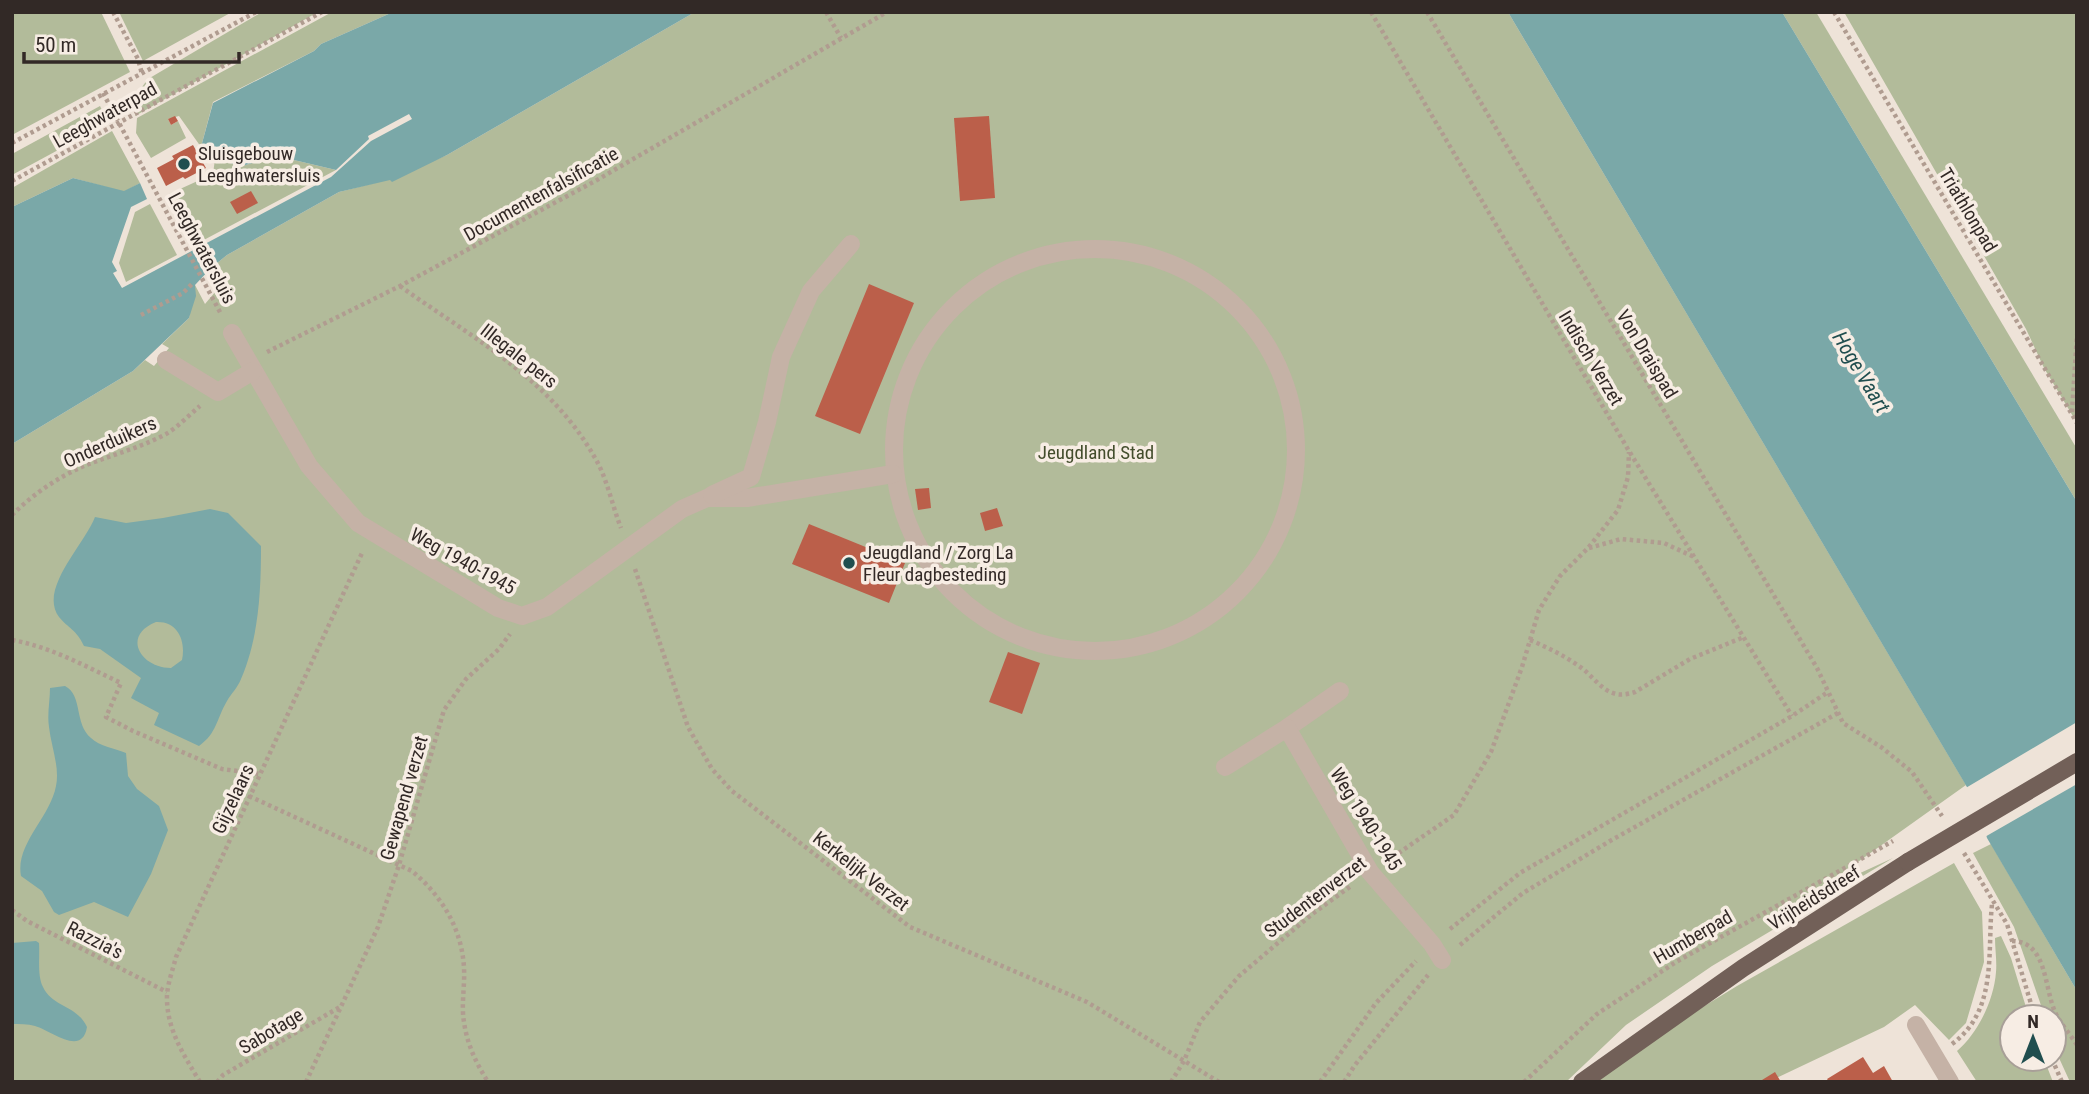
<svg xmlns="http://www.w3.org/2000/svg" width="2089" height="1094" viewBox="0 0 2089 1094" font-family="'Roboto Condensed',sans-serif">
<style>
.green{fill:#b2bb9a}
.water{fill:#7aa8a8;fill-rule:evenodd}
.pier{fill:#eee3d8}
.building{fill:#bb5f4a}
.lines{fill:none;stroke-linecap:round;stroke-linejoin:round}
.path{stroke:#b09c90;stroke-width:4.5;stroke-dasharray:3.5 3.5;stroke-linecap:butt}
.minor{stroke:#c5b2a6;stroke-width:18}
.major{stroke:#726058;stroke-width:18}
.major-bridge{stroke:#726058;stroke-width:18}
.poi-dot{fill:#204e4f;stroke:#f7ede4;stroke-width:2.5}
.labels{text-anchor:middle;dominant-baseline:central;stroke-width:7;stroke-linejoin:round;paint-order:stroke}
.street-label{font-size:19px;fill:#322926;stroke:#f7ede4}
.poi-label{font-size:19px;fill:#322926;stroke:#f7ede4;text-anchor:start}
.park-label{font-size:19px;fill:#434d2c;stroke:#f7ede4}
.water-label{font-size:21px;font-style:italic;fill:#204e4f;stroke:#f7ede4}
</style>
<rect width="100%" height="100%" fill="#eee3d8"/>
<!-- green -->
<g class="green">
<path d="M12,12H101L130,72L12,135Z"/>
<path d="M119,12H232L143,61Z"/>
<path d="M262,12H318L135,116L142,87L148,79Z"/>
<path d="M332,12H393L321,44L314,51L213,102L201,147L179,116L168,119L171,125L178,121L186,138L151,158L136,133L137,118Z"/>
<path d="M695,12H1508L1966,785L1810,896L1893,858L1712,966L1626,1025L1566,1082H12V444L133,371L145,360L154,366L169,348L162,344L189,318L195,285L205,304L221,285L211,268L227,255L339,192L390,179L447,155Z"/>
<path d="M1782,12H1816L2077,449V502Z"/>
<path d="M1844,12H2077V423L2044,368L2026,329Z"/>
<path d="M100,106L108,123L12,175V154Z"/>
<path d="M112,131L140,183L124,192L73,178L12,207V188Z"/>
<path d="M277,156L336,170L200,242L169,194L213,174L215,159L242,166Z"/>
<path d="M150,204L177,255L126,282L119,263L135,212Z"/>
<path d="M1991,844L2077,991V1082H2070L2054,1047V1017H2045L2014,927L1973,853Z"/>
<path d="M1954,863L1982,912L1984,962L1966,1023L1949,1040L1915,1005L1884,1027L1768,1082H1596L1657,1035L1737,986Z"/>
<path d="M2001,936L2011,958L2029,1017H2012V1059H2044L2053,1082H1977L1957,1051C1978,1033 1994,1000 1996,972C1997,961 1995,949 1995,938Z"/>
</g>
<!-- water -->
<g class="water">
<path d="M393,12H695L447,155L392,182L390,180L339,192L227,255L211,268L195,285L196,296L189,318L133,371L12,444V207L73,178L124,191L140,183L147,199L131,207L112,262L117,271L113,273L122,288L331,177L371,141L412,119L409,114L368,136L369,139L336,170L277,156L242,166L215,159L208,161L201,147L213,103L314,51L321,44Z"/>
<path d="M1508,12H1782L2077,502V991L1987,838L1977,804Z"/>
<path d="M210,509L228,513L261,546C261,591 259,637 241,679C238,687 231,694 227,701C216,720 217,733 199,746L154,725L159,713L131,698L141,678L100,649L84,646C76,629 69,629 59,617C38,589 85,544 95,517L126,523L163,518ZM156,622C178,621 186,641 182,660L171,668C141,668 121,636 156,622Z"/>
<path d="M65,686C83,695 74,724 91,738C99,746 116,749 126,753L128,776L137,789L159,806L168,830L151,874L128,917L94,902L59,915L54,912L42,891L21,876C15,844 50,818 56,786C60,767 51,746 49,727C47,714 50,701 50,688Z"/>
<path d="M36,941L39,943C40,957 37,975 43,987C52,1007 77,1005 87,1027C82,1057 52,1031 35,1026C28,1024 19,1024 12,1024V943Z"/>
</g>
<!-- pier -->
<path class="pier" d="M2077,722V784L1983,838L1974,806L1964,789Z"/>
<!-- building -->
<g class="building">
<path d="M175,116L178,121L171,125L168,119Z"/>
<path d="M989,116L995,198L960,201L954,118Z"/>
<path d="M193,145L206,168L185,179L183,177L166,186L157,168L174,159L172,156Z"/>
<path d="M251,191L258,203L237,214L230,202Z"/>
<path d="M869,284L914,303L860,434L815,416Z"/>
<path d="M929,488L931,508L918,510L915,489Z"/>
<path d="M997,508L1003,526L985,531L980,513Z"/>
<path d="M809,524L905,563L889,603L792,564Z"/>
<path d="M1008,652L1040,663L1022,714L989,702Z"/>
<path d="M1863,1057L1873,1073L1884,1066L1893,1082H1829L1827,1079Z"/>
<path d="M1775,1072L1781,1082H1763L1762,1080Z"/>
</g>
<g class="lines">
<!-- path -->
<g class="path">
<path d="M113,12L138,59L142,74"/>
<path d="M826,12L841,38"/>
<path d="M1371,12L1629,451L1792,716"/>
<path d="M1427,12L1817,668L1843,723L1881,747L1912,772L1942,816"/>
<path d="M1834,12L2077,423"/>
<path d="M103,93L221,314"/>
<path d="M12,143L256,12"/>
<path d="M12,181L322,12"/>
<path d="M400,286C471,337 551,379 595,458C607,478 612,505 621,528"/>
<path d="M141,315L183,293L193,283"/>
<path d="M267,352L400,286L597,180L887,12"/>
<path d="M2072,412L2077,335"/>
<path d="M12,515C32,495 58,477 84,466C111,455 140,448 166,434C178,427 189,415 200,406"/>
<path d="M1589,548L1621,539L1664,543L1694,557"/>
<path d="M635,569L688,727L712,769L732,791L910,927L1087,1002L1219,1082"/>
<path d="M12,640C51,647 85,666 121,683L106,717L133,731L222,769L260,774"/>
<path d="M1530,640C1549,648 1567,657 1583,669C1593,677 1601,689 1613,693C1620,696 1628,694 1635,692L1690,659L1744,637"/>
<path d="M249,796L412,871C442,896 462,929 464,968C465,986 461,1005 464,1022C467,1044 476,1063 488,1082"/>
<path d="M1964,853L2007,924L2035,1017"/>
<path d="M1387,861L1454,815L1491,752L1522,667L1539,610L1560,576L1588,548L1618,510L1628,477L1629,452"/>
<path d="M12,910L27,921L167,992"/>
<path d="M1450,929L1520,873L1792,716L1828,692"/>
<path d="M2012,941C2047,941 2044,987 2055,1012C2060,1023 2070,1034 2077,1045"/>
<path d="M1460,945L1523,893L1610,841L1838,713"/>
<path d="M1952,1044C1998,1011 1987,952 1992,904"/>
<path d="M2052,1059L2062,1082"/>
<path d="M200,1082C183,1054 166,1028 167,995C168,982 173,969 176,957L362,553"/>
<path d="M217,1082L223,1075L340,1007"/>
<path d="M306,1082L378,927L399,865L444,710L466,679L499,649L510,634"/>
<path d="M1171,1082L1184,1061L1200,1022L1239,976L1311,915L1351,886"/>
<path d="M1320,1082L1376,1003L1416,961"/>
<path d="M1344,1082L1355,1065L1428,975"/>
<path d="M1524,1082L1597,1014L1676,962L1893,841"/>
</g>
<!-- minor -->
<g class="minor">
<circle cx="1095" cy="450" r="201"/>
<path d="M232,333L309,466L358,523L498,608L522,616L547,607L682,509L707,498H747L893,474"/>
<path d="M166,360L218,392L253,371"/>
<path d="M712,495L751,477L767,422L781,357L811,291L851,244"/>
<path d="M1287,728L1340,691"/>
<path d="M1225,767L1287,728L1370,872L1432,944L1442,960"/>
<path d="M1916,1025L1950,1082"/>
</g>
<!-- major -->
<path class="major" d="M1582,1082L1743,968L1908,862"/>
<!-- major-bridge -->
<path class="major-bridge" d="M1908,862L2077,762"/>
</g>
<!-- markers -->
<g class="poi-dot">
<circle cx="184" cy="164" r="7"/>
<circle cx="849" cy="563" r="7"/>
</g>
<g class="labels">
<!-- street labels -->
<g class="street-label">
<text transform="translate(105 115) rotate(-29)">Leeghwaterpad</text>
<text transform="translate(541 194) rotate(-29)">Documentenfalsificatie</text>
<text transform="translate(1968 210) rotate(59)">Triathlonpad</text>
<text transform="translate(202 248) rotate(62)">Leeghwatersluis</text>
<text transform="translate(1647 354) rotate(59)">Von Draispad</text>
<text transform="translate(519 356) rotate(38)">Illegale pers</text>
<text transform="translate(1591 358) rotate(59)">Indisch Verzet</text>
<text transform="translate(110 442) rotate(-24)">Onderduikers</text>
<text transform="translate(463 561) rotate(29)">Weg 1940-1945</text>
<text transform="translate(404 798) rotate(-74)">Gewapend verzet</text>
<text transform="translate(233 799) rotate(-65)">Gijzelaars</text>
<text transform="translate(1366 819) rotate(58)">Weg 1940-1945</text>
<text transform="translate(861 871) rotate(38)">Kerkelijk Verzet</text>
<text transform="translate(1315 897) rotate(-37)">Studentenverzet</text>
<text transform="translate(1814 898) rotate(-32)">Vrijheidsdreef</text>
<text transform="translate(1693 937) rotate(-30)">Humberpad</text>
<text transform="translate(95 940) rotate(27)">Razzia's</text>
<text transform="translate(271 1031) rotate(-31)">Sabotage</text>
</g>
<!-- poi labels -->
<g class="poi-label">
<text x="198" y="153">Sluisgebouw<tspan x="198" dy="22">Leeghwatersluis</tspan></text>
<text x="863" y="552">Jeugdland / Zorg La<tspan x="863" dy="22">Fleur dagbesteding</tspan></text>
</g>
<!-- park labels -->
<g class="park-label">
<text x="1096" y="452">Jeugdland Stad</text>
</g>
<!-- water labels -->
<g class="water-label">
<text transform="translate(1861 372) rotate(59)">Hoge Vaart</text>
</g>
</g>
<!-- border -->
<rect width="2089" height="1094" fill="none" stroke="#322926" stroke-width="28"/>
<!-- north arrow -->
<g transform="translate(2033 1038)"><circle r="33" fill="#f7ede4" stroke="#a89f98" stroke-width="2"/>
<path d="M0-5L12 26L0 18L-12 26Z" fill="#204e4f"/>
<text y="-10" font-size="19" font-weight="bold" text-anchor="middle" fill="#322926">N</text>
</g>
<!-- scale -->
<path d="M24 52v10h215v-10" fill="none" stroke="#322926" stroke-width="3.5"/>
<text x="35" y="52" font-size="21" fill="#322926" stroke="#f7ede4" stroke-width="5" paint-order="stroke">50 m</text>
</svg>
